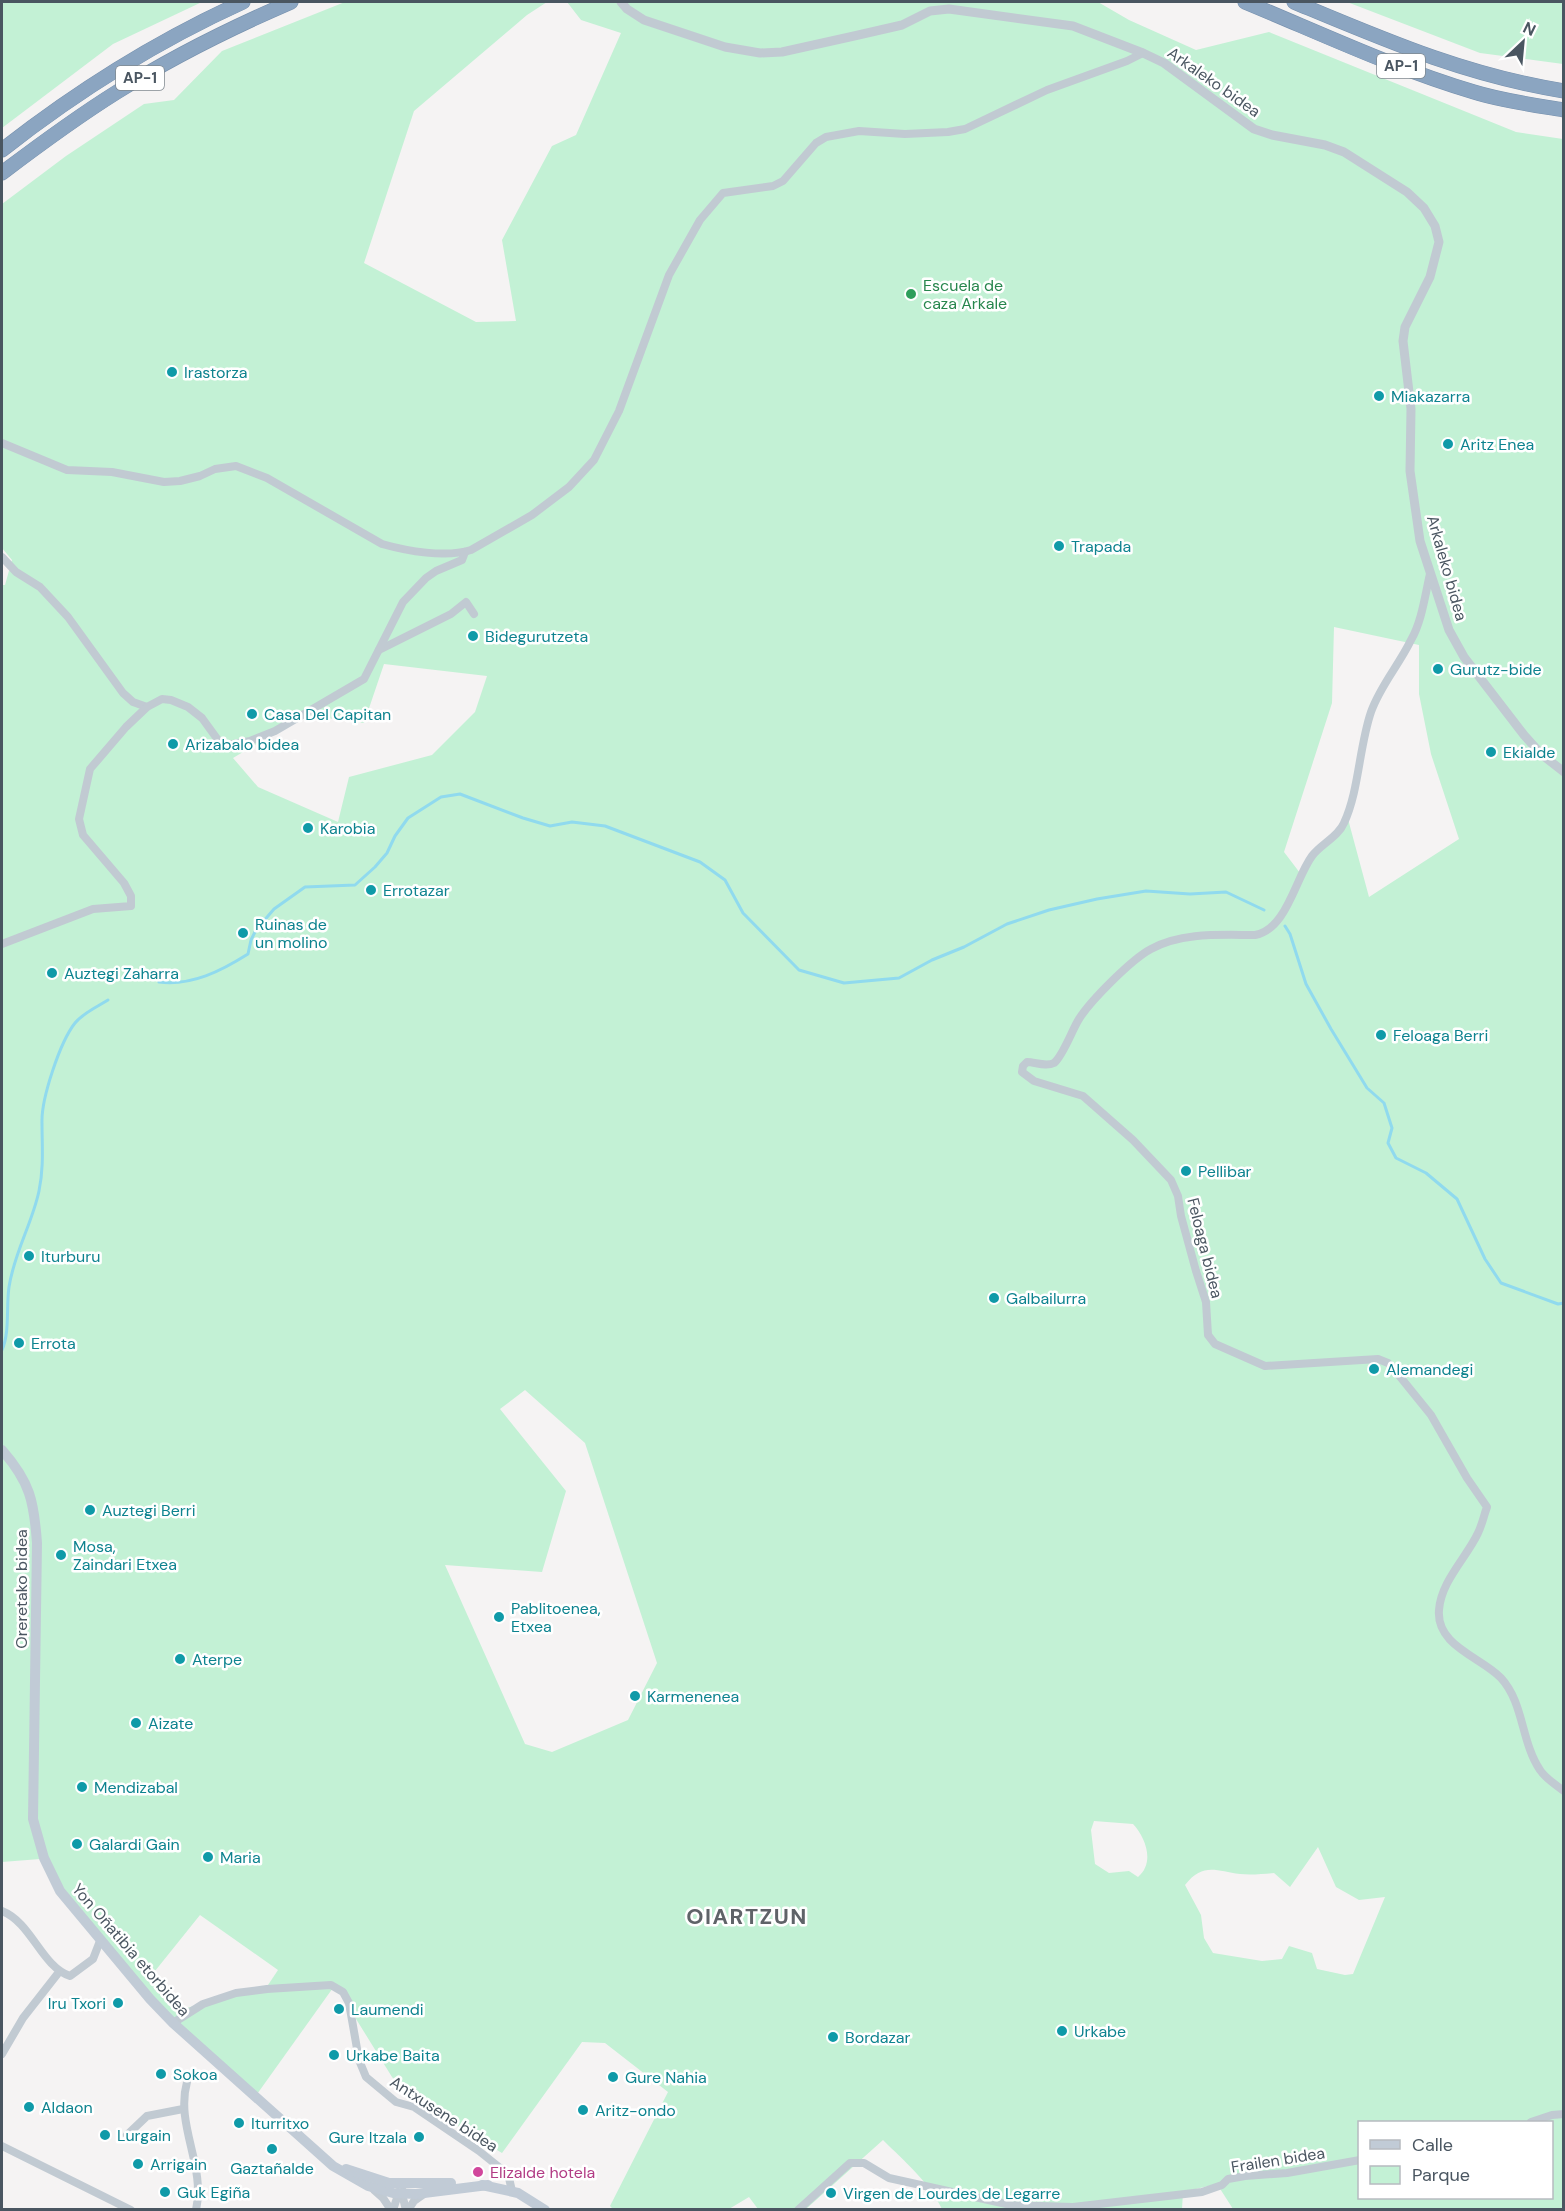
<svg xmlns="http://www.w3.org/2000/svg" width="1565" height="2211" viewBox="0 0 1565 2211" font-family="'DM Sans',sans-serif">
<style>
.green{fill:#c3f1d5;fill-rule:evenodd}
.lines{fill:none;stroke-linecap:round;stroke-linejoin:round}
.stream{stroke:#90daee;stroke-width:3}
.motorway-casing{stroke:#7690ad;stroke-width:15}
.minor{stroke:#c1cad2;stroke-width:8}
.tertiary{stroke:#c1cad2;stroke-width:9}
.secondary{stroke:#c1cbd6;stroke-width:10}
.motorway{stroke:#8ba5c1;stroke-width:14}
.leisure-dot{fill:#2e9e5b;stroke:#fff;stroke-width:2}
.culture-dot{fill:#0f9aa8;stroke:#fff;stroke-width:2}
.hotel-dot{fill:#d1479c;stroke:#fff;stroke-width:2}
.labels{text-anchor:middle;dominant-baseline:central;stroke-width:5;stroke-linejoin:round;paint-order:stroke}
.shield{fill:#fff;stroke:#808990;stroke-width:1.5}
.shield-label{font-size:15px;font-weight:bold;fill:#4a5661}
.street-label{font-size:16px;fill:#4a5661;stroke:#fff}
.leisure-label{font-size:16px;fill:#27864d;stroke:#fff;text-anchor:start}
.culture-label{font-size:16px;fill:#0d838f;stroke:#fff;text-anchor:start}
.hotel-label{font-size:16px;fill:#b23c85;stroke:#fff;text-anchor:start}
.district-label{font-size:22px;font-weight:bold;letter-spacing:1.5px;fill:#5f6368;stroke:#fff}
</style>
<rect width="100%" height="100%" fill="#f5f3f3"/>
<!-- green -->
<g class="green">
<path d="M2,2H202L113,44L2,128Z"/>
<path d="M345,2H547L527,15L414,111L364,263L476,322L516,321L502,240L552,146L576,135L621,33L581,20L567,2H1098L1129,20L1196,50L1269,32L1516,132L1563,139V2209H1233L1217,2184L1183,2192L1182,2209H942C929,2182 904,2161 883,2140L806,2209H758L749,2197L729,2209H613L610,2206L668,2092L605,2043L582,2042L502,2153L410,2097L392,2077L335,1985L255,2097L173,2023L40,1859L2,1862V585H5L12,560L2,548V204L66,156L144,104L174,100L222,51ZM1334,627L1419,645V694L1431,754L1459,839L1369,897L1348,819L1300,873L1284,852L1332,703ZM384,664L487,676L475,712L432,755L349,777L338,822L258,787L233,758L305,715L364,723ZM525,1390L585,1443L657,1663L628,1720L552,1752L525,1744L445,1565L542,1572L566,1491L500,1409ZM1094,1821L1133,1824C1146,1838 1155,1863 1138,1877L1129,1871L1109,1873L1095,1864L1091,1830ZM1318,1847L1336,1887L1359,1900L1385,1897L1353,1974L1345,1975L1317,1969L1312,1953L1289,1946L1282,1959L1262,1961L1213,1953L1204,1938L1201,1915L1185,1885C1203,1862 1216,1871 1240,1874C1251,1875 1263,1874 1274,1873L1290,1887ZM200,1915L278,1970L268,1985L183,2009L151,1976ZM1360,2122H1552V2198H1360Z"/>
<path d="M1347,2H1563V64L1480,53Z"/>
</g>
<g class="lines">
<!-- stream -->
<g class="stream">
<path d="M1285,926L1290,934L1306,984L1331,1029L1367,1088L1384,1103L1392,1128L1388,1143L1396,1158L1426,1173L1457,1199L1485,1259L1501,1283L1558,1304L1564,1303"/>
<path d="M159,982C192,986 221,971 248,954L251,940L256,930L274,909L305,887L355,885L375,867L387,853L395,836L408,818L441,797L460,794L523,818L550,826L572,822L605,826L700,862L725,880L743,913L799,970L844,983L899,978L932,960L964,947L1007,924L1049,910L1097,899L1146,891L1190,894L1226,892L1264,910"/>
<path d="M2,1350C10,1332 6,1307 9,1287C14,1253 32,1224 39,1191C44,1167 42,1146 42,1123C41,1099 60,1042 75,1023C83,1013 97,1007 108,1000"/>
</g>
<defs>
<g id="motorway">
<path d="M1245,2C1320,33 1396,69 1474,92C1503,101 1534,105 1564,110"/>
<path d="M1294,2C1385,40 1465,75 1564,91"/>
<path d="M2,150C76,92 157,41 243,2"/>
<path d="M2,173C39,145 77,117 117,92C172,57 231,28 291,2"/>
</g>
</defs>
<!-- motorway casing -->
<use href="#motorway" class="motorway-casing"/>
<!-- minor -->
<g class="minor">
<path d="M2,443L67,470L112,472L164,482L180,481L200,476L215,469L236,466L267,478L382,544C407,551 445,558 471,550L532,515L569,487L594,460L619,411L669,275L700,220L723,193L773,186L783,181L816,143L826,137L859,131L905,134L948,132L965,129L1047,90L1127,61L1143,53"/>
<path d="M2,557L16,572L40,587L68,617L123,693L133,702L147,707"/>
<path d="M1430,574C1425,595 1422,621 1411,640C1399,665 1380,686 1371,712C1359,747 1359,791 1344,823C1338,837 1321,844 1312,856C1295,879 1287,929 1255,935C1221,935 1182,932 1151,949C1132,959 1091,1000 1079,1019C1072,1030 1063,1056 1054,1063C1046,1067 1035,1062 1027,1062L1023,1066L1022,1072L1034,1081L1083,1096L1133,1140L1171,1180L1178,1196L1181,1216L1196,1271L1206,1302L1208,1335L1215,1344L1265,1366L1378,1359L1388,1363L1393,1368L1431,1415L1467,1478L1487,1507C1484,1515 1482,1525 1478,1533C1467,1557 1441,1581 1439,1610C1436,1646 1481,1657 1501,1678C1524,1703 1521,1742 1540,1770C1545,1778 1556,1785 1564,1791"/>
<path d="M379,650L451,614L466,602L474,614"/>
<path d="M2,944L93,909L131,906V896L124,883L83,835L79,819L90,769L126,727L147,707L162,699L171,700L188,707L202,718L218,740L228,745L250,741L275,731L364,679L403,602L426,578L436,571L462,560L465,552"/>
<path d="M2,1911C32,1923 41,1966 70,1976L93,1959L100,1941"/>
<path d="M173,2023L203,2004L236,1993L267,1989L331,1985L343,1992L349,2003L359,2060L366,2077L396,2102L414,2107L479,2151L504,2171L509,2178L512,2191"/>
<path d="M2,2054L23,2018L59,1972"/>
<path d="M187,2082C175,2125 206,2166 196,2210"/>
<path d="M1531,2122L1552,2115L1564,2114"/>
<path d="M127,2135L147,2116L183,2109"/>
<path d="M2,2146L131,2210"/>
<path d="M374,2190L383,2198L391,2210"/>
<path d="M398,2192L403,2198L406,2210"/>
<path d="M393,2210L397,2198L403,2191"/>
<path d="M408,2210L414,2201L424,2194"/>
<path d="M798,2210L850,2163H864L889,2178L1011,2205L1073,2207L1202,2192L1222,2185L1228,2179L1245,2176L1287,2173L1360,2160"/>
</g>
<!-- tertiary -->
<path class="tertiary" d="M621,2L627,9L644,20L725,47L760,53L782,52L854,36L902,25L930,11L949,9L1073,26L1143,53L1164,63L1254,129L1272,135L1325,145L1344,152L1407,192L1424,208L1435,226L1439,242L1430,277L1405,327L1403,341L1411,409L1410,471L1420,541L1449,630L1464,657L1524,735L1541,754L1564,772"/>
<!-- secondary -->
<g class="secondary">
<path d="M2,1450C30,1482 34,1501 37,1543L33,1819L44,1858L60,1891L150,1999L173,2023L333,2166L368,2186L393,2193L416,2194L488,2185"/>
<path d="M346,2169L389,2183H451"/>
<path d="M482,2185L518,2193L545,2210"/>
</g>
<!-- motorway -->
<use href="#motorway" class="motorway"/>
</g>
<!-- markers -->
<circle class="leisure-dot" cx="911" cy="294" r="6"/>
<g class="culture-dot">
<circle cx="172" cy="372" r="6"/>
<circle cx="1379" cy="396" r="6"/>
<circle cx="1448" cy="444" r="6"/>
<circle cx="1059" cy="546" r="6"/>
<circle cx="473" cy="636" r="6"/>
<circle cx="1438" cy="669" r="6"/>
<circle cx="252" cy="714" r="6"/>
<circle cx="173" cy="744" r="6"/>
<circle cx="1491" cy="752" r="6"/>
<circle cx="308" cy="828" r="6"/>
<circle cx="371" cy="890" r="6"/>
<circle cx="243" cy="933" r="6"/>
<circle cx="52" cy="973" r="6"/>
<circle cx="1381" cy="1035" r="6"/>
<circle cx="1186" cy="1171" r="6"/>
<circle cx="29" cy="1256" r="6"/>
<circle cx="994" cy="1298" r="6"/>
<circle cx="19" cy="1343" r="6"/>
<circle cx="1374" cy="1369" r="6"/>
<circle cx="90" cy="1510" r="6"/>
<circle cx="61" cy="1555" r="6"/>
<circle cx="499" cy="1617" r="6"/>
<circle cx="180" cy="1659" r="6"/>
<circle cx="635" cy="1696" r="6"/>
<circle cx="136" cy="1723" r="6"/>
<circle cx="82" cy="1787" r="6"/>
<circle cx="77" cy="1844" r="6"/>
<circle cx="208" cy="1857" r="6"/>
<circle cx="118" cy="2003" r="6"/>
<circle cx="339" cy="2009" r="6"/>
<circle cx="1062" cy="2031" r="6"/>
<circle cx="833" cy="2037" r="6"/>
<circle cx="334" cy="2055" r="6"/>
<circle cx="161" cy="2074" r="6"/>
<circle cx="613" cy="2077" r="6"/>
<circle cx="29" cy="2107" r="6"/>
<circle cx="583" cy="2110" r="6"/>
<circle cx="239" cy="2123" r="6"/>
<circle cx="105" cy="2135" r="6"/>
<circle cx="419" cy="2137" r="6"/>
<circle cx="272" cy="2149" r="6"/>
<circle cx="138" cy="2164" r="6"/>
<circle cx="165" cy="2192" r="6"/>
<circle cx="831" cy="2193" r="6"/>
</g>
<circle class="hotel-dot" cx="478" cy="2172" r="6"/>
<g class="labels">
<!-- shield labels -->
<g class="shield">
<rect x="1377" y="54" width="48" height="24" rx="4.5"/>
<rect x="116" y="66" width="48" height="24" rx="4.5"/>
</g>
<g class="shield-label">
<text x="1401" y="66">AP-1</text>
<text x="140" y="78">AP-1</text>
</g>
<!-- street labels -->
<g class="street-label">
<text transform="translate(1214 82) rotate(35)">Arkaleko bidea</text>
<text transform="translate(1447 568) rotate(74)">Arkaleko bidea</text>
<text transform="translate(1205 1248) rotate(76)">Feloaga bidea</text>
<text transform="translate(21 1589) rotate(-90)">Oreretako bidea</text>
<text transform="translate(131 1950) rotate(49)">Yon Oñatibia etorbidea</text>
<text transform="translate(444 2114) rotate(33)">Antxusene bidea</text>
<text transform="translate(1278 2160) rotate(-9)">Frailen bidea</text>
</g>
<!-- leisure labels -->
<g class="leisure-label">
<text x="923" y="285">Escuela de<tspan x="923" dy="18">caza Arkale</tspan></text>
</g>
<!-- culture labels -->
<g class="culture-label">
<text x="184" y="372">Irastorza</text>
<text x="1391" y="396">Miakazarra</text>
<text x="1460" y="444">Aritz Enea</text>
<text x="1071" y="546">Trapada</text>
<text x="485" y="636">Bidegurutzeta</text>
<text x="1450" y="669">Gurutz-bide</text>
<text x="264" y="714">Casa Del Capitan</text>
<text x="185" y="744">Arizabalo bidea</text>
<text x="1503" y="752">Ekialde</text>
<text x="320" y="828">Karobia</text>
<text x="383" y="890">Errotazar</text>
<text x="255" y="924">Ruinas de<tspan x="255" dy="18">un molino</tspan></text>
<text x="64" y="973">Auztegi Zaharra</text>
<text x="1393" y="1035">Feloaga Berri</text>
<text x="1198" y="1171">Pellibar</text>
<text x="41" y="1256">Iturburu</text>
<text x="1006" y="1298">Galbailurra</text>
<text x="31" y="1343">Errota</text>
<text x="1386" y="1369">Alemandegi</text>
<text x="102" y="1510">Auztegi Berri</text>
<text x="73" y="1546">Mosa,<tspan x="73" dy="18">Zaindari Etxea</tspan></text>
<text x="511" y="1608">Pablitoenea,<tspan x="511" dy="18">Etxea</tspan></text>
<text x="192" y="1659">Aterpe</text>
<text x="647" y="1696">Karmenenea</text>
<text x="148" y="1723">Aizate</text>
<text x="94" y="1787">Mendizabal</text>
<text x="89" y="1844">Galardi Gain</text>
<text x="220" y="1857">Maria</text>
<text x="106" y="2003" text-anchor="end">Iru Txori</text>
<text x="351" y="2009">Laumendi</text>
<text x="1074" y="2031">Urkabe</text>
<text x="845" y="2037">Bordazar</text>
<text x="346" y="2055">Urkabe Baita</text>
<text x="173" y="2074">Sokoa</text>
<text x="625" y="2077">Gure Nahia</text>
<text x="41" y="2107">Aldaon</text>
<text x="595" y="2110">Aritz-ondo</text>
<text x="251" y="2123">Iturritxo</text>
<text x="117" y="2135">Lurgain</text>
<text x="407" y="2137" text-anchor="end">Gure Itzala</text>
<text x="150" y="2164">Arrigain</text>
<text x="272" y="2168" text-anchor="middle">Gaztañalde</text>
<text x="177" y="2192">Guk Egiña</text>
<text x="843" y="2193">Virgen de Lourdes de Legarre</text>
</g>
<!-- hotel labels -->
<g class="hotel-label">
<text x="490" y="2172">Elizalde hotela</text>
</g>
<!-- district labels -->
<g class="district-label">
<text x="747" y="1916">OIARTZUN</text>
</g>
</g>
<!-- border -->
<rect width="1565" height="2211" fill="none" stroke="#4a5661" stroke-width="6"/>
<!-- legend -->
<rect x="1358" y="2121" width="195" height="78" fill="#ffffff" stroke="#b7bbc0" stroke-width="1.5"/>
<rect x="1370" y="2140" width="30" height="9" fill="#c1cbd6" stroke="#b7bbc0" stroke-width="1.5"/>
<text x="1412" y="2151" font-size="18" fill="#4a5661">Calle</text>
<rect x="1370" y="2166" width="30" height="18" fill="#c3f1d5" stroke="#b7bbc0" stroke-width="1.5"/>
<text x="1412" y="2181" font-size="18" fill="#4a5661">Parque</text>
<!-- north arrow -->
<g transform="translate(1523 42) rotate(26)" stroke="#ffffff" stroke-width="4.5" paint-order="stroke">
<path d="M0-4.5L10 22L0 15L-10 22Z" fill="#4a5661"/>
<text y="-9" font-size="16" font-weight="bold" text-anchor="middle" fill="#4a5661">N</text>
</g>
</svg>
